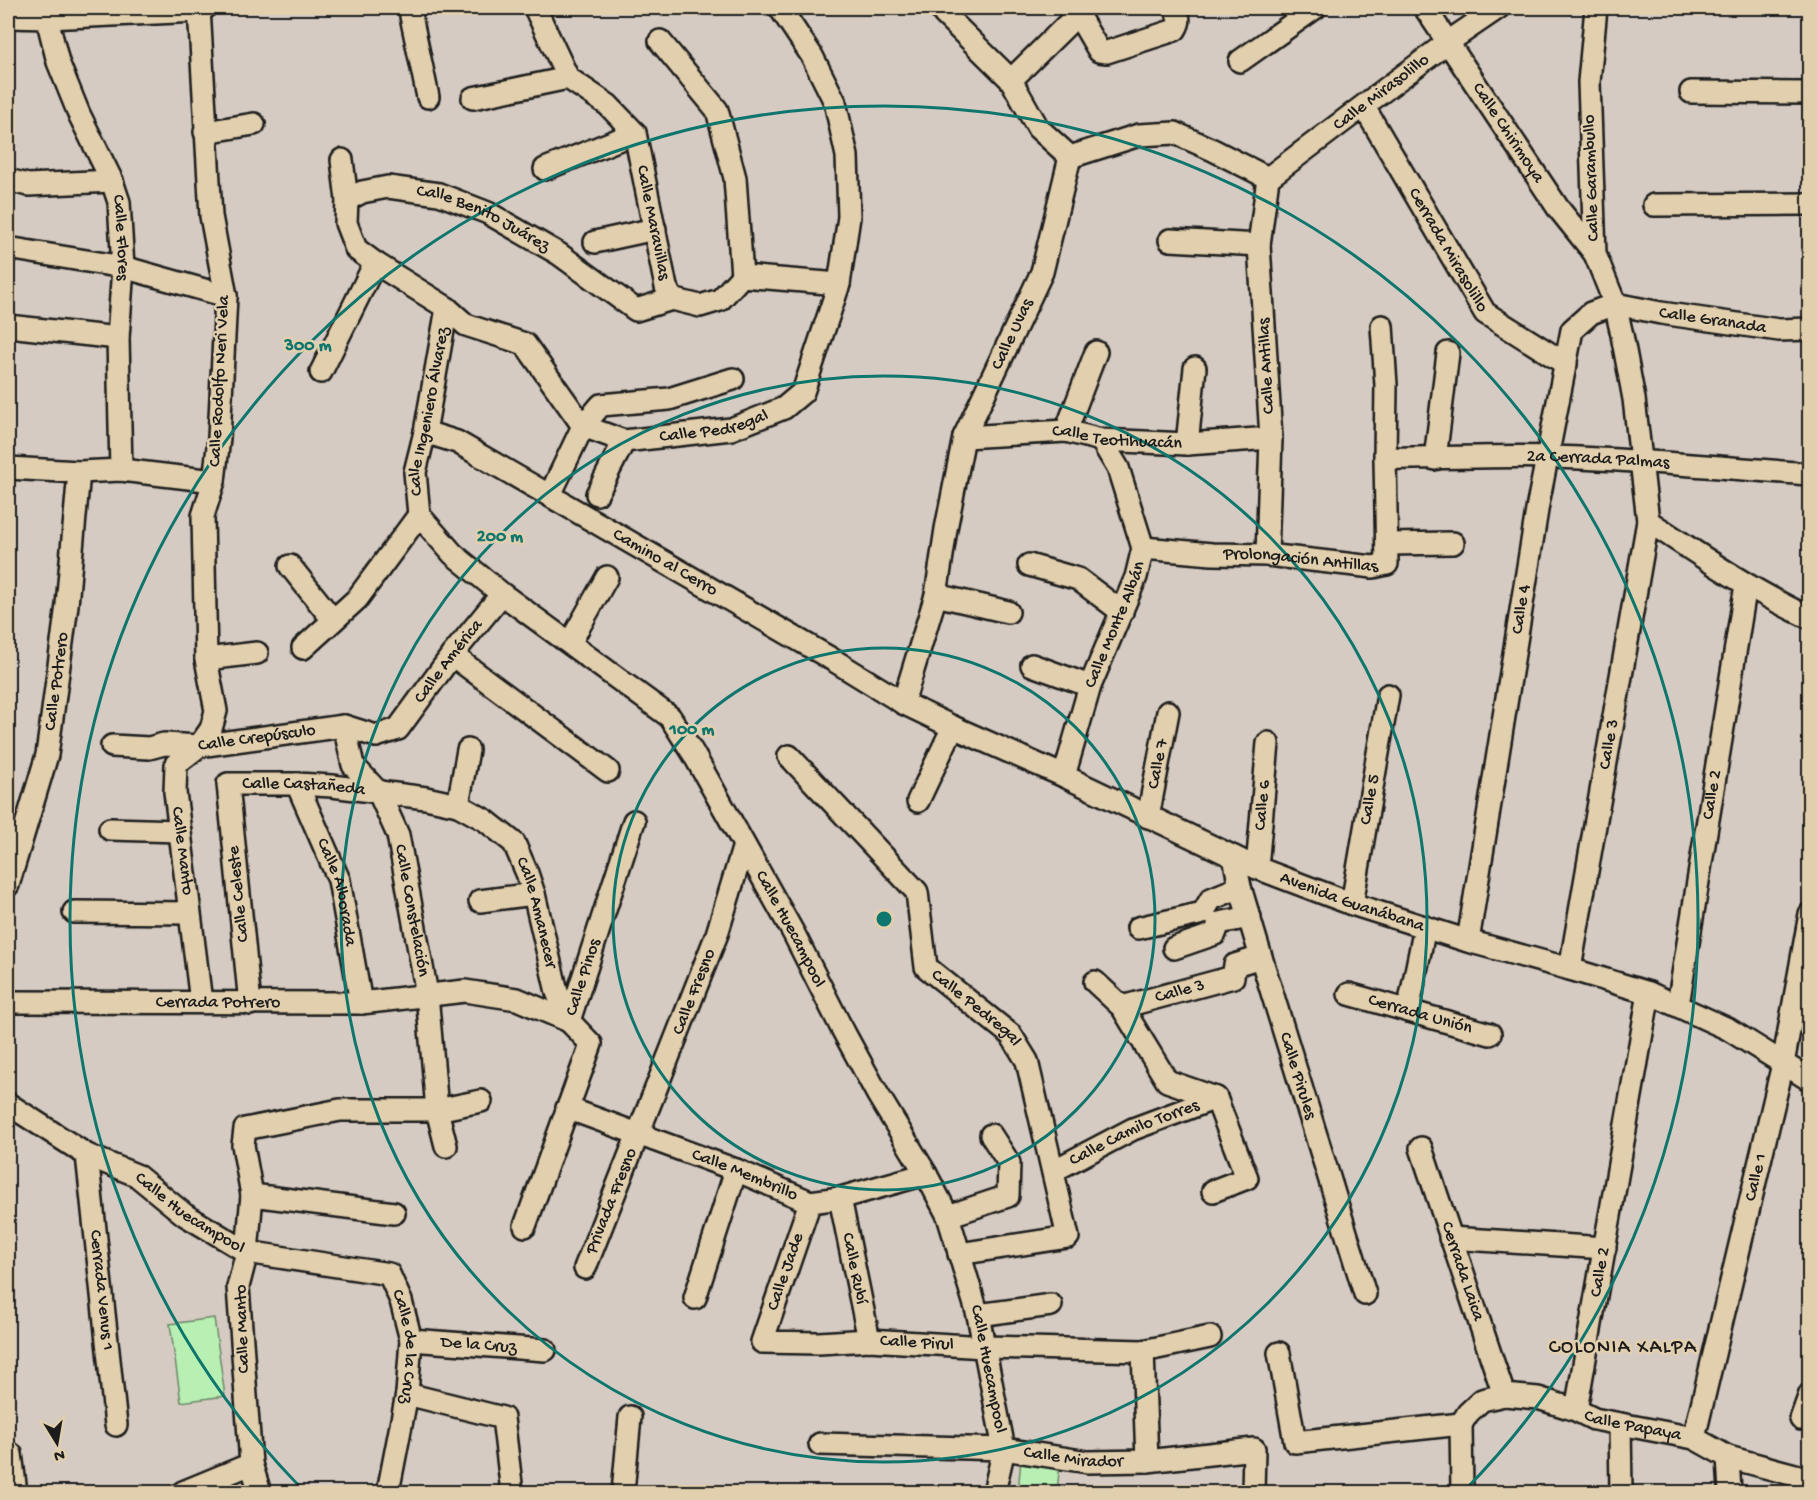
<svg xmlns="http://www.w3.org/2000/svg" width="1817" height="1500" viewBox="0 0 1817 1500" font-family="'Gochi Hand',sans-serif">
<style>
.green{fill:#b8efb2;stroke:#6a8667;stroke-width:1.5}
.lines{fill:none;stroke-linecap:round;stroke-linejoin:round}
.minor-casing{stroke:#1c1c1c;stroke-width:26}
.minor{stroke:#e2cfad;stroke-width:21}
.ring{fill:none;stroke:#0f766e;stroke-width:3}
.labels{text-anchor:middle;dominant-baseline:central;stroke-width:5;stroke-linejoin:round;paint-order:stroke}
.street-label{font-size:18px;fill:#1c1c1c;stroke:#e2cfad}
.neighbourhood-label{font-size:20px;letter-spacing:1.5px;fill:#1c1c1c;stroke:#e2cfad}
.centre{fill:#0f766e;stroke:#e2cfad;stroke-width:3}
.ring-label{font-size:18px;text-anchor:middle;font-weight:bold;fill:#0f766e;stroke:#e2cfad;stroke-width:5;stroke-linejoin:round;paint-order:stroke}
</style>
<rect width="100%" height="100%" fill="#d5cbc2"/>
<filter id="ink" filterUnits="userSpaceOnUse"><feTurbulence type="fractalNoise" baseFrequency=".0167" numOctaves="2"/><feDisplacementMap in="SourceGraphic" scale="12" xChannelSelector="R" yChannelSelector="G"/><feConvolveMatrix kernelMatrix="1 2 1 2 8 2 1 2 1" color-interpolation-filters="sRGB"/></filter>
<g filter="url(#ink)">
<!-- green -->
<g class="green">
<path d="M214,1318L225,1396L181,1402L170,1324Z"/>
<path d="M1021,1459L1060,1462L1057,1492H1018Z"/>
</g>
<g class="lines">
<defs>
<g id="minor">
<path id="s1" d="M199,8L211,216L226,296L219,438L214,481L203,516L206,659L216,711L211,729L199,746L176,764L175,792L201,1002"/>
<path d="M411,8V16L428,97"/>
<path id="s2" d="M535,8L568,78L608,105L635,133L666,287L672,299L700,306L720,300L742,276L839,284"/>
<path d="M940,8L944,14L1011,80L1038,128L1070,157"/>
<path d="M1074,8L1099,51L1107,52L1175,30C1181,21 1179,17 1175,8"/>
<path id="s3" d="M1425,8L1558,208L1595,254"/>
<path d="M8,17L47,18L199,11L205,8"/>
<path id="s4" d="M47,18L58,62L79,114L112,181L119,202L123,267L118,338L121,470"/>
<path d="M660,41L717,110L735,178L742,276"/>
<path d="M1240,61L1315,8"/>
<path d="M1011,80L1078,14"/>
<path d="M1691,92L1810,93"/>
<path d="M473,98L568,78"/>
<path id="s5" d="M1364,107L1485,313L1566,364"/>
<path d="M205,132L254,124"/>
<path d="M1070,157L1139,135L1175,133L1213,150L1268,178"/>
<path d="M342,160L347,200"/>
<path d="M545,169L635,133"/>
<path id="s6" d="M1268,178L1448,42L1498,8"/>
<path d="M8,180L28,185L112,181"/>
<path d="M1654,205L1810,204"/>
<path d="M1170,240L1259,245"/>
<path d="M595,242L655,229"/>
<path d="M8,248L123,267L226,296"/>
<path d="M8,326L118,338"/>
<path d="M321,372L375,263"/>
<path id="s7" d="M583,426L525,344L466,325L447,308L375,263L356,249L346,223L347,200L362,192L388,187L439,194L488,213L559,254L636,310L672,299"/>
<path id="s8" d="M583,426L624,441L731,429L784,408L803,392L839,284L849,217L847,156L835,102L812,56L780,8"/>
<path d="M1066,431L1096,352"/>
<path id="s9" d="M425,432L457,442L830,658L903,703L953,727L1064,776L1257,868L1352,904L1468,941L1570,969L1649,993L1728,1029L1810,1080"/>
<path id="s10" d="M964,437L1066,431L1101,440L1187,444L1271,438"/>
<path d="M1187,444L1195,368"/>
<path id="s11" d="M1385,458C1440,459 1495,455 1550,457C1636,459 1723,468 1810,474"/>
<path d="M1435,459L1448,353"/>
<path d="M8,468L79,472L121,470L214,481"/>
<path d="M597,494L624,441"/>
<path d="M550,495L583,426L601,405L669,399L733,379"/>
<path id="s12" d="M419,515L453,554L502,594L670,717L693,753L794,934L840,1025L878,1095L926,1174L948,1216L978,1315L1004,1449L994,1492"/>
<path id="s13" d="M419,515L415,472L425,432L447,308"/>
<path d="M1648,521C1701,556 1752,591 1810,618"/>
<path d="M1387,544L1453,543"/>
<path id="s14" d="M1143,548L1212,554L1267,555L1373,567L1387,564L1385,458L1386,385L1382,326"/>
<path d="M1267,555L1271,438L1259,245L1268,178"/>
<path d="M1029,565L1078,579L1122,612"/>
<path d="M290,566L333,620"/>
<path d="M936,595L1008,612"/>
<path d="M570,643L607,577"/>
<path d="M303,648L357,599L419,515"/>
<path d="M452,655L608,771"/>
<path d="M206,659L257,653"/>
<path d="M1032,665L1090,686"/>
<path id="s15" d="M903,703L936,595L946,529L964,437L1042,272L1070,157"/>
<path id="s16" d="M344,726L353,765L379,793L398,835L427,994L437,1110L446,1146"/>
<path id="s17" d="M112,746L149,748L164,744L199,746L344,726L376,736L398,729L452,655L502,594"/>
<path id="s18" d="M789,756L917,892L926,967L1011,1035L1027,1061L1068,1237L959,1254"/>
<path id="s19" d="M1064,776L1090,686L1136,577L1143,548L1118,468L1101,440"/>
<path id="s20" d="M297,784L339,880L361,1003"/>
<path d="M918,801L953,727"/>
<path d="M458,805L468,750"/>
<path id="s21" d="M1148,817L1168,712"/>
<path d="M110,829L180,831"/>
<path id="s22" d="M1234,857L1240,887L1261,957L1365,1294"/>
<path id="s23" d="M1257,868L1268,743"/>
<path id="s24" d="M8,885L47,755L67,605L79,472"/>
<path d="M480,901L534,894"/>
<path id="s25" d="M1352,904L1388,695"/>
<path d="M74,912L189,913"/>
<path d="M1138,928L1203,913L1211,899L1240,887"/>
<path id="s26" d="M1468,941L1538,504L1572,330L1591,313L1615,304L1661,313L1779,330L1810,329"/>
<path d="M1174,948L1215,934L1219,923L1250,917"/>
<path id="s27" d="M1570,969L1648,521L1634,399L1622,335L1615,304L1595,254L1589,82L1596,8"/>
<path d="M1095,982L1122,1007L1167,1081L1216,1098"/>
<path id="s28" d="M1349,994L1490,1034"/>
<path id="s29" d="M8,1002L361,1003L465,991L517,999L569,1021"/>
<path id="s30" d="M250,1004L228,784H297L332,786L426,798L458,805L485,820L514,843L527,873L534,894L557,992L569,1021L591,1044L525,1226"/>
<path id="s31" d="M1678,1005L1746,585"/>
<path id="s32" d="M1122,1007L1233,977L1235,965L1261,957"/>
<path d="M1408,1011L1425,927"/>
<path id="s33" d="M569,1021L634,821"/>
<path id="s34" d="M8,1104L87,1155L136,1175L185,1215L247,1252L389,1274L401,1301L411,1340L407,1394L388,1492"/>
<path id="s35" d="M567,1108L736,1170L810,1202L840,1198L926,1174"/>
<path id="s36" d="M1421,1148L1504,1395"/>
<path id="s37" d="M87,1155L116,1425"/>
<path id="s38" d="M1053,1171L1133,1129L1216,1098"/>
<path d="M1213,1191L1247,1178L1216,1098"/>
<path d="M252,1195L394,1213"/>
<path id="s39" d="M840,1198L869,1340"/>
<path id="s40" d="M810,1202L762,1342L819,1343L869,1340L985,1347L1143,1351L1210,1337"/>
<path d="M948,1216L1008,1196L1009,1163L991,1135"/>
<path d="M1450,1238L1605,1248"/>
<path id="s41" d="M585,1268L717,934L744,845"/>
<path d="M695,1298L736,1170"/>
<path d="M978,1315L1051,1305"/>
<path id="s42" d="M411,1340L545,1350"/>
<path d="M1143,1351L1147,1461"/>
<path d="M1279,1353L1295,1442L1461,1424"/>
<path d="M407,1394L503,1418L512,1492"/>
<path id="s43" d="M1576,1410L1649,993"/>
<path d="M1801,1419L1810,1394"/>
<path id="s44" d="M1461,1424L1468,1413L1482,1400L1504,1395L1538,1398L1576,1410L1594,1419L1694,1438L1728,1457L1810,1479"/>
<path d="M1461,1424L1462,1492"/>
<path d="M1620,1424L1621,1492"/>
<path id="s45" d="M1694,1438L1783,1064L1810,914"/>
<path id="s46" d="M820,1444L1004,1449L1088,1462L1147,1461L1254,1449L1253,1492"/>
<path d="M11,1454L16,1492"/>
<path d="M1728,1457L1730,1492"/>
<path d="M183,1492L251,1464"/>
<path d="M260,1492L251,1464L238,1287L247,1252L252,1195L243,1145L245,1129L340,1110H437L481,1101"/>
<path d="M623,1492L630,1417"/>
</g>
</defs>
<!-- minor casing -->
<use href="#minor" class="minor-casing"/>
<!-- minor -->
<use href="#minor" class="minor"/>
</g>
</g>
<!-- distance rings -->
<g class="ring">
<circle cx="884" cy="919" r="271"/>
<circle cx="884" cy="919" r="543"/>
<path d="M303 1490A814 814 0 1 1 1465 1490"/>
</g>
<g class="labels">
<!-- street labels -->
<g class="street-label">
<text stroke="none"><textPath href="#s6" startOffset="142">Calle Mirasolillo</textPath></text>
<text stroke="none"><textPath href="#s3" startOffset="150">Calle Chirimoya</textPath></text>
<text transform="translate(1592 178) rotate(-92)">Calle Garambullo</text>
<text stroke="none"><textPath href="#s7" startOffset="492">Calle Benito Juárez</textPath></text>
<text stroke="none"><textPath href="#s2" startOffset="256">Calle Maravillas</textPath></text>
<text stroke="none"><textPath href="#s4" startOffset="234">Calle Flores</textPath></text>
<text stroke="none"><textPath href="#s5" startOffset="166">Cerrada Mirasolillo</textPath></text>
<text stroke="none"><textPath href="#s26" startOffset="770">Calle Granada</textPath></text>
<text stroke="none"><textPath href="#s15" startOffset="387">Calle Uvas</textPath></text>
<text transform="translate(1267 366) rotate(-93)">Calle Antillas</text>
<text transform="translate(220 381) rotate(-87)">Calle Rodolfo Neri Vela</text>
<text stroke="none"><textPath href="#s13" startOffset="105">Calle Ingeniero Álvarez</textPath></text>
<text stroke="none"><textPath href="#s8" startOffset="135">Calle Pedregal</textPath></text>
<text stroke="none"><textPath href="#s10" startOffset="154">Calle Teotihuacán</textPath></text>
<text stroke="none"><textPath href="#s11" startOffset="213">2a Cerrada Palmas</textPath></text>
<text stroke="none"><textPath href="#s14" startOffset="158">Prolongación Antillas</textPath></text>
<text stroke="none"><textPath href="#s9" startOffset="274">Camino al Cerro</textPath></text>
<text stroke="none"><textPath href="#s26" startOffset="336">Calle 4</textPath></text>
<text stroke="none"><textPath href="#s19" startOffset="160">Calle Monte Albán</textPath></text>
<text stroke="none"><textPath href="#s17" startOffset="375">Calle América</textPath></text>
<text stroke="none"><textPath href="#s24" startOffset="210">Calle Potrero</textPath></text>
<text stroke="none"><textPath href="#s17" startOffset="146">Calle Crepúsculo</textPath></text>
<text stroke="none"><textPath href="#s27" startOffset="228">Calle 3</textPath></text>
<text stroke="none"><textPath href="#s21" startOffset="54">Calle 7</textPath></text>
<text stroke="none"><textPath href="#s30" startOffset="297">Calle Castañeda</textPath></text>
<text stroke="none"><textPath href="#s31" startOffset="213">Calle 2</textPath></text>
<text stroke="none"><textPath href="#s25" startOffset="106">Calle 5</textPath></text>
<text stroke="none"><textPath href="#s23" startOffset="63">Calle 6</textPath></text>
<text stroke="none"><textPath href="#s1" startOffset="864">Calle Manto</textPath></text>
<text stroke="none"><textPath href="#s20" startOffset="116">Calle Alborada</textPath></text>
<text transform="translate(239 894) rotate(-96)">Calle Celeste</text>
<text stroke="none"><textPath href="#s9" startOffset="1042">Avenida Guanábana</textPath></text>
<text stroke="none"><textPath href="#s16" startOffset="201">Calle Constelación</textPath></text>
<text stroke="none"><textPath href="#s30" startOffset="594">Calle Amanecer</textPath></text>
<text stroke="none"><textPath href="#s12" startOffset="567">Calle Huecampool</textPath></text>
<text stroke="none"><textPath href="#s33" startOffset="46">Calle Pinos</textPath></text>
<text stroke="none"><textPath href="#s41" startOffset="297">Calle Fresno</textPath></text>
<text stroke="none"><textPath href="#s32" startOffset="60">Calle 3</textPath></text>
<text stroke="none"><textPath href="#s29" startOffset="210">Cerrada Potrero</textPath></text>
<text stroke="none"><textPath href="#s18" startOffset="327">Calle Pedregal</textPath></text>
<text stroke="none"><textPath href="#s28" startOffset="74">Cerrada Unión</textPath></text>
<text stroke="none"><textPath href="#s22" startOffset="228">Calle Pirules</textPath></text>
<text stroke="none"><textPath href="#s38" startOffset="90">Calle Camilo Torres</textPath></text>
<text stroke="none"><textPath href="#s35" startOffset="190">Calle Membrillo</textPath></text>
<text stroke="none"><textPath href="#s45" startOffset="268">Calle 1</textPath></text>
<text stroke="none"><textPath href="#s41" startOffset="72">Privada Fresno</textPath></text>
<text stroke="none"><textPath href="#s34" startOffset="213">Calle Huecampool</textPath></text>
<text stroke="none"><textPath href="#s39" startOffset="72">Calle Rubí</textPath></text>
<text transform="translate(786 1272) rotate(-71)">Calle Jade</text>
<text stroke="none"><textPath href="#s36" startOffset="130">Cerrada Laica</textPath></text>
<text stroke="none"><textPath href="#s43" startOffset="140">Calle 2</textPath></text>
<text stroke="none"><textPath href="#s37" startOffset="136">Cerrada Venus 1</textPath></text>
<text transform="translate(243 1329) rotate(-92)">Calle Manto</text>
<text stroke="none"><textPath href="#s40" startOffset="303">Calle Pirul</textPath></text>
<text stroke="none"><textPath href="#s42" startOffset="68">De la Cruz</textPath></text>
<text stroke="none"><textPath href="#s34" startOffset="502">Calle de la Cruz</textPath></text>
<text stroke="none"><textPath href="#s12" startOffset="1053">Calle Huecampool</textPath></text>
<text stroke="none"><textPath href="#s44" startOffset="188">Calle Papaya</textPath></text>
<text stroke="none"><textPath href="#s46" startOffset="254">Calle Mirador</textPath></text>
</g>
<!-- neighbourhood labels -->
<g class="neighbourhood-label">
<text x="1623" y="1348">COLONIA XALPA</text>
</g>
</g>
<circle cx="884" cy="919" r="9" class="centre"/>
<g class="ring-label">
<text x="308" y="350">300 m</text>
<text x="500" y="541">200 m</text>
<text x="692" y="734">100 m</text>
</g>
<!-- margin -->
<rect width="1817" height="1500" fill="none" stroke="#e2cfad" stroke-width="30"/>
<rect x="15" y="15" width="1787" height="1470" fill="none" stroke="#1c1c1c" stroke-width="2" filter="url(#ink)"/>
<!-- north arrow -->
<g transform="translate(57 1443) rotate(169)" stroke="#e2cfad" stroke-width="4.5" paint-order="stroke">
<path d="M0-4.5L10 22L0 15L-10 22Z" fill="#1c1c1c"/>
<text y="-9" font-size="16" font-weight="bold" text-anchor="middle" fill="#1c1c1c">N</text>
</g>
</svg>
